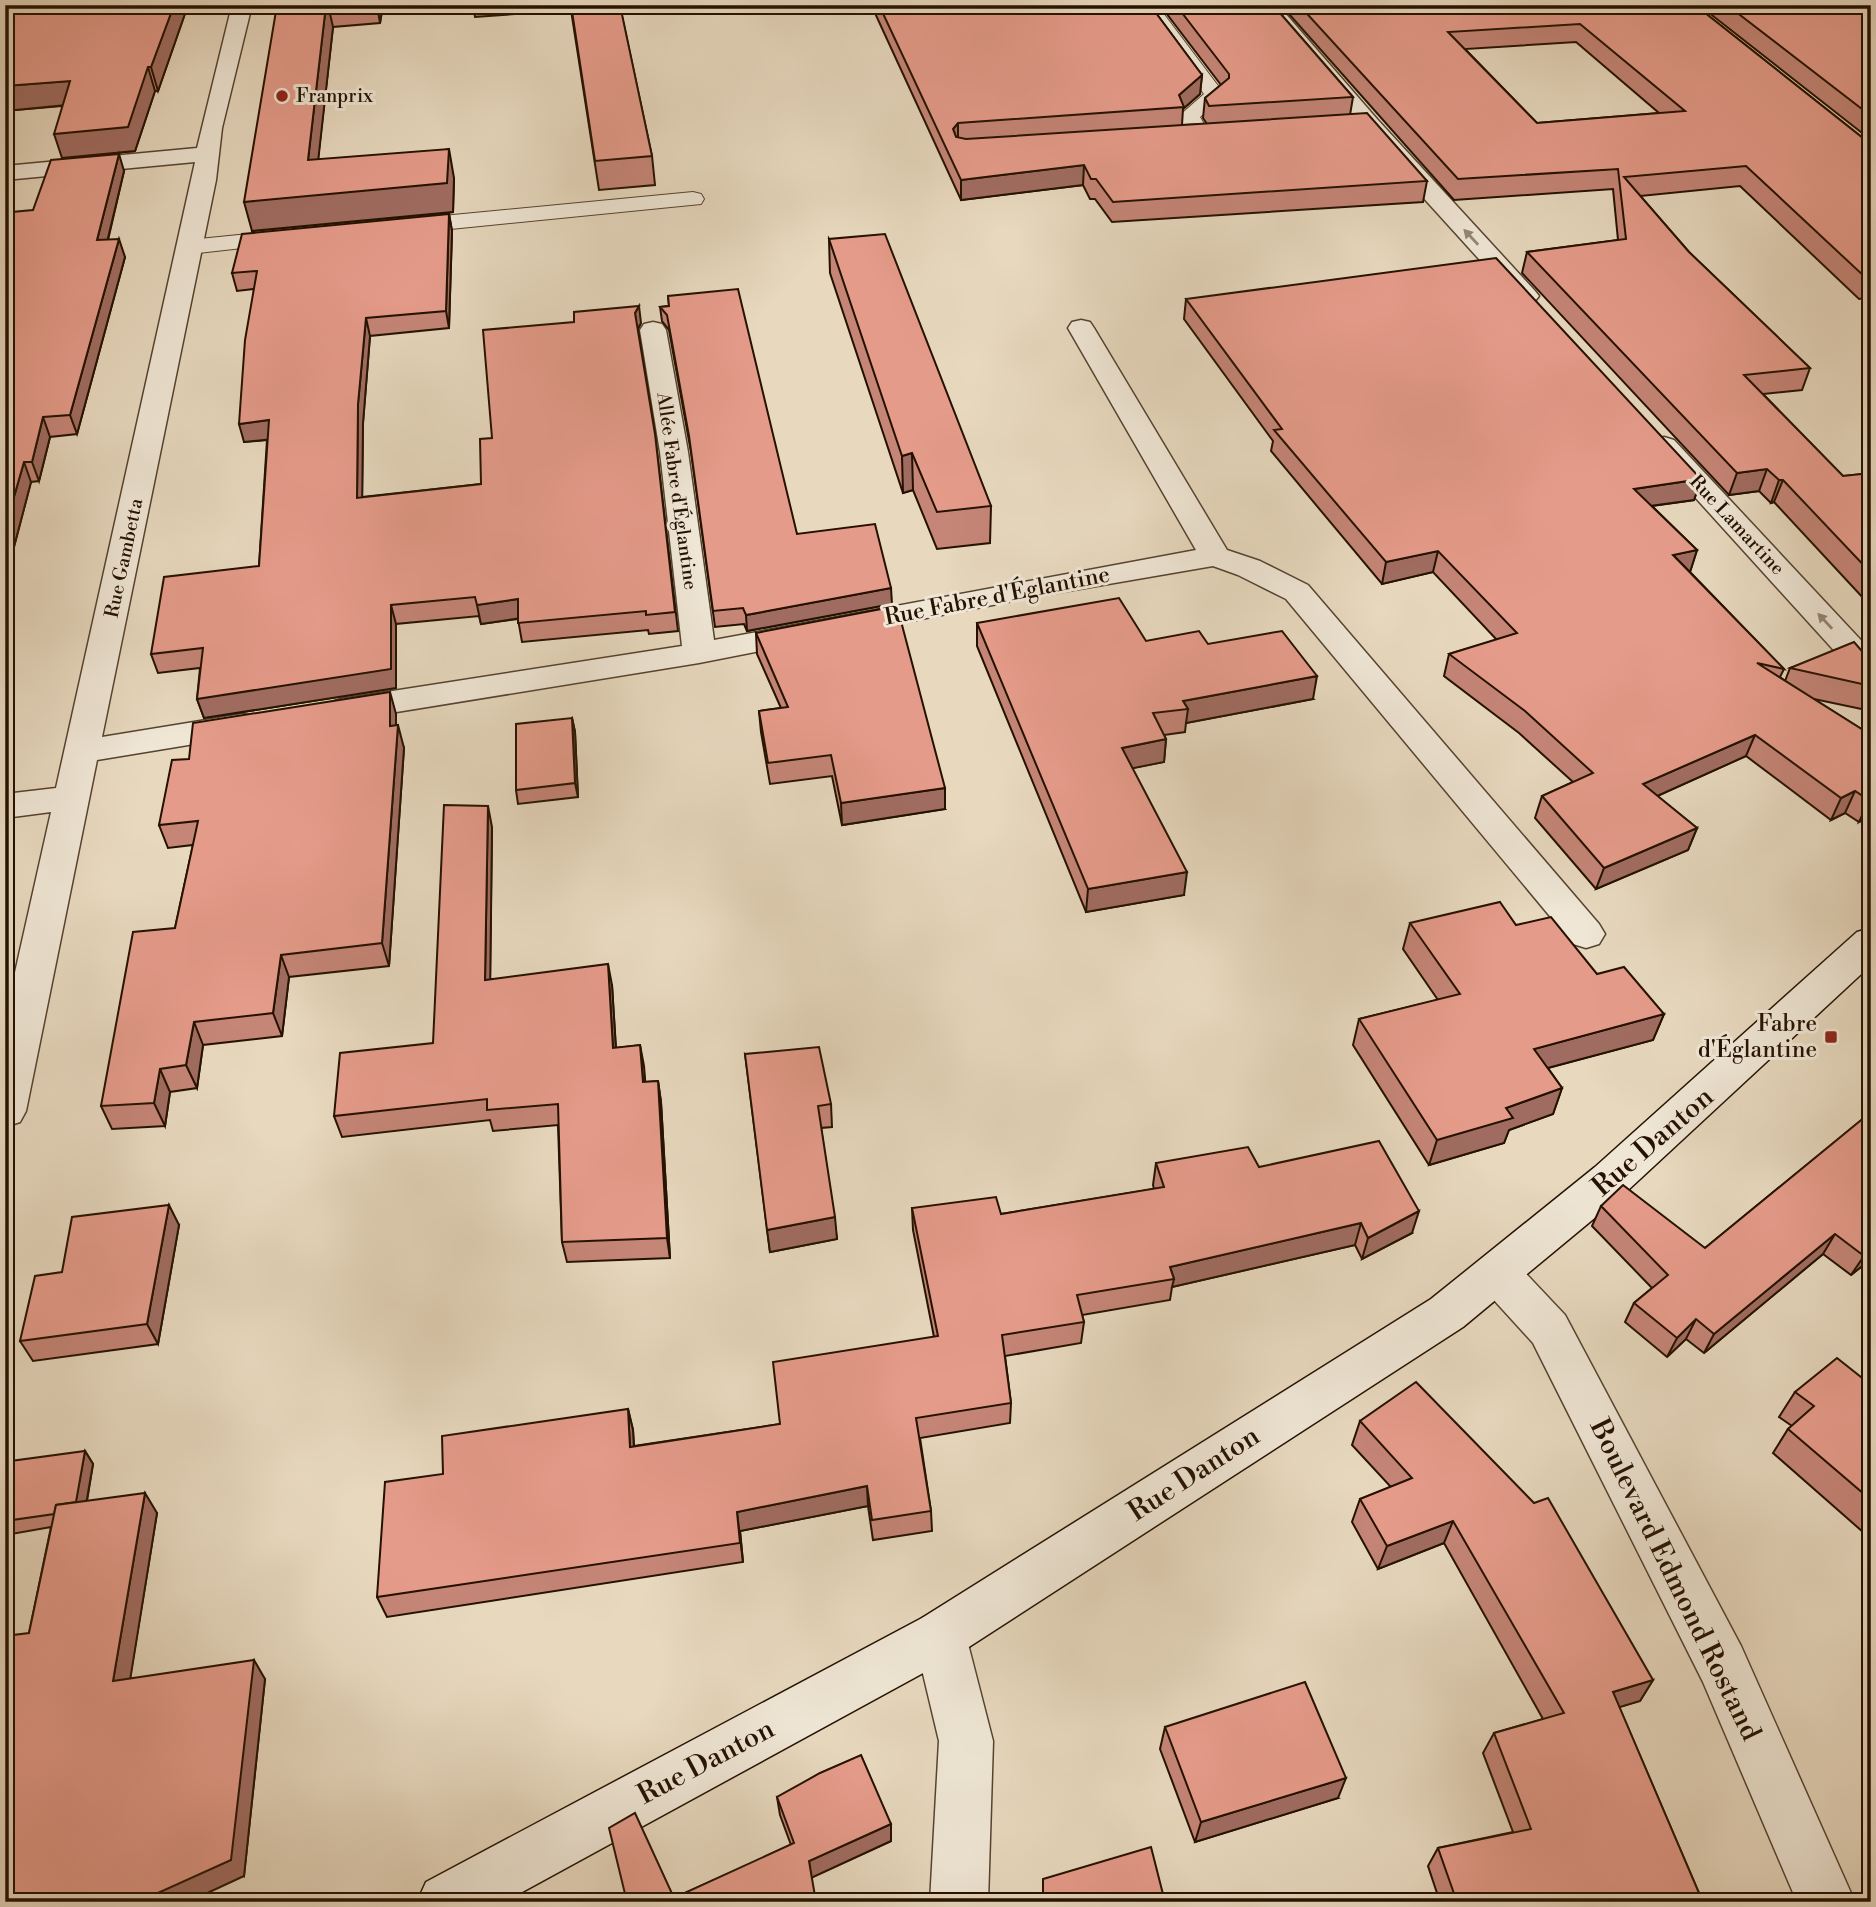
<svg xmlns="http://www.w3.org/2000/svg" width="1876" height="1907" viewBox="0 0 1876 1907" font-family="'Libre Bodoni',serif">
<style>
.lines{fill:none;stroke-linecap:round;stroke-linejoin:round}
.lane-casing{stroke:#554330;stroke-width:2}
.street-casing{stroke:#554330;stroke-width:3}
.secondary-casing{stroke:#241100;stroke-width:3}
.lane{fill:#efe6d5;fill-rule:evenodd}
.street{fill:#efe6d5;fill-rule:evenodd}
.secondary{fill:#efe6d5;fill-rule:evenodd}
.wall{fill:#c58577;stroke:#241100;stroke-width:2;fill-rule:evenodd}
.shaded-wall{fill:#a06c61;stroke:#241100;stroke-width:2}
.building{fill:#e59b8a;stroke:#241100;stroke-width:2;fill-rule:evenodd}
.oneway{fill:#948675}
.poi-dot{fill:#8f2418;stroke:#efe6d5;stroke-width:2.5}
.labels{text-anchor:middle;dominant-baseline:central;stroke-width:6;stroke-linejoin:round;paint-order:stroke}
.far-poi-label{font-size:19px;fill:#241100;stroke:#efe6d5;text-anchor:start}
.far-street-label{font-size:19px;fill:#241100;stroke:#efe6d5}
.street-label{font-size:23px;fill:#241100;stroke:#efe6d5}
.poi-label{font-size:23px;fill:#241100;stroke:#efe6d5;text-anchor:end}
.near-street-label{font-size:28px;fill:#241100;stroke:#efe6d5}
</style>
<rect width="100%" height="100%" fill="#e7d8be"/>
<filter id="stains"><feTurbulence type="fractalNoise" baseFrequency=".00286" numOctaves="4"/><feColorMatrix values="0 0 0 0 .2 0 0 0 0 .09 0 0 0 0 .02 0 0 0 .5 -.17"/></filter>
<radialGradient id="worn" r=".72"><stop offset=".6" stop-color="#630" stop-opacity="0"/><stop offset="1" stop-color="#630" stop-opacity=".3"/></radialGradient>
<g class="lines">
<defs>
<g id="lane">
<path d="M1138,5H1157L1225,95L1200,117L1211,136L1208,141H1192L1179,116L1204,94Z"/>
<path d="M693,192L701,194L704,199L701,204L401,234L393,232L390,227L393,222L401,220Z"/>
<path d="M288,230L296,232L300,237L296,242L189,254L181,252L177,247L181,242L189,240Z"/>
</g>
<g id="street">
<path d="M232,5H252L222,128L216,180L102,737L243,714L255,717L260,725L255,733L243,736L97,760L26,1111L20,1122L5,1127V1017L51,812L5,818V794L56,788L195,162L5,180V166L197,148Z"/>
<path d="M1257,5H1278L1377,119L1535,291L1539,296L1535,301L1526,304L1517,301L1361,129Z"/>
<path d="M1081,320L1090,322L1094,328L1227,550L1260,561L1308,585L1599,924L1605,934L1599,944L1586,948L1573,944L1286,599L1238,575L1213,566L1033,597L699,663L341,721L329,717L324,710L329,703L341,699L682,646L660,452L640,330L644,324L653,322L662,324L666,330L688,452L714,640L1196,550L1068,328L1072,322Z"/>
<path d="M1664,437L1674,440L1871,651V681L1859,678L1654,452L1650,446L1654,440Z"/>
<path d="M1498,1255L1514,1261L1565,1315L1741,1646L1855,1902H1797L1703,1682L1533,1343L1482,1287L1476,1274L1482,1261Z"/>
<path d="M940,1611L958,1618L966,1636L993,1741L988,1902H930L939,1741L914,1636L922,1618Z"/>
</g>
<path id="secondary" d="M1871,928V965L1626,1192L1463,1327L958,1654L504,1902H417L426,1882L922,1618L1431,1299L1595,1167L1857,932Z"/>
</defs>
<!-- lane casing -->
<use href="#lane" class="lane-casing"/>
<!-- street casing -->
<use href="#street" class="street-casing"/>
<!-- secondary casing -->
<use href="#secondary" class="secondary-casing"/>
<!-- lane -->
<use href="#lane" class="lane"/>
<!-- street -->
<use href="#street" class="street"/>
<!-- secondary -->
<use href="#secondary" class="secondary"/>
</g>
<!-- wall -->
<g class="wall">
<path d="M5,5H188L158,91H155L135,151L62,158V106L5,111Z"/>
<path d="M277,5H383L380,23L333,27L318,159L454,178L453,212L252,231Z"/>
<path d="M473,5H625L620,7L652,156L655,185L599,190L571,10L475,17Z"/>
<path d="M874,5H1150L1202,75L1200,94L1183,109L1182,125L1207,124L1203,118L1205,98L1221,85L1160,5H1273L1353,97L1350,115L1427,181L1423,202L1112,222L1095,199H1090L1083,185L961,200L874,11Z"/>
<path d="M1281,5H1695L1868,142L1871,143V297L1859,299L1740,186L1640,196L1689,252L1810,368L1802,390L1763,394L1843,476L1871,473V613L1863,604L1865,600L1774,502L1771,503L1759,491L1729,495L1522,273L1527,252L1618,240L1613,189L1454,200ZM1576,42L1659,113L1537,123L1465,49Z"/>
<path d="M1699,5H1871V140Z"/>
<path d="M124,171L108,240L125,257L77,434L50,437L39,481L31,482L10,562H5V234L33,210Z"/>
<path d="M449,214L452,231L449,328L370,336L363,423L362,497L481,484L492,438L641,323L638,329L655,434L678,631L649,634L648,630L522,642L518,619L481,624L479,616L396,624V688L204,718L197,699L200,668L158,673L151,654L259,566L267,440L244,442L254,289L237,291L232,273Z"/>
<path d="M829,239L991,506L990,543L937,549L913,490L903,493L830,273Z"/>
<path d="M668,296L797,534L892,604L747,631L744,624L715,627L691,452L669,330L662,321L660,307L669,306Z"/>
<path d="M1186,299L1701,479L1694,500L1652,506L1697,550L1690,572L1784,669L1780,677L1785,681L1790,668L1867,657H1871V711L1814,699L1871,735V815L1859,822L1845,813L1831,820L1746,756L1657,796L1697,828L1688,850L1596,889L1535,818L1542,796L1573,782L1519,733L1444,676L1449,654L1497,640L1433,572L1382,584L1271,451L1273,441L1184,319Z"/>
<path d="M977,623L1146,641L1208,644L1313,699L1186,723L1185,732L1164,735L1166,739L1164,762L1132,768L1184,895L1086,912L977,646Z"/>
<path d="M756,633L945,809L842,825L832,776L770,784L761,732L759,711L781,708L757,654Z"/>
<path d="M396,714V725L404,748L389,966L289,977L282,1036L203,1045L197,1088L170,1092L165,1126L112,1129L101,1106L175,928L193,845L168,848L159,825L189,759Z"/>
<path d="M572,718L575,732L578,797L518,804L516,790Z"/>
<path d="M492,827L490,979L612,985L616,1048L640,1045L645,1082L658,1081L661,1102L670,1258L567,1262L562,1242L558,1125L493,1131L490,1120L342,1137L334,1116L433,1043Z"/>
<path d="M1410,923L1516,925L1664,1014L1653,1040L1548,1068L1562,1088L1553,1114L1509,1130L1504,1143L1429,1165L1353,1045L1359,1019L1438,1000L1403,949Z"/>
<path d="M745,1054L831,1104L832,1127L821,1128L837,1239L770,1252Z"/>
<path d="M1871,1112V1259L1851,1275L1823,1254L1704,1353L1686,1339L1667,1357L1625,1322L1634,1303L1652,1288L1592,1226L1601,1206L1705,1248Z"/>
<path d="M1156,1163L1259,1167L1412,1233L1362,1259L1355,1245L1172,1287L1170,1300L1082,1315L1084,1322L1081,1343L1005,1356L1011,1403L1010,1423L920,1438L931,1511L932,1531L873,1540L868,1506L740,1531L743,1562L387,1617L377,1597L443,1474L628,1409L633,1430L634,1446L780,1424L934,1337L913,1230L912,1208L1001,1214L1154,1189L1153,1185Z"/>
<path d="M179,1225L158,1344L33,1361L20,1341L62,1272Z"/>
<path d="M1871,1385V1523L1863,1532L1773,1453L1788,1429L1792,1426L1779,1417L1795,1392Z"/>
<path d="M1360,1421L1653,1680L1640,1701L1619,1707L1699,1893L1692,1902H1440L1428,1866L1438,1848L1513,1832L1483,1753L1494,1733L1543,1719L1444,1543L1378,1569L1352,1522L1360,1499L1391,1487L1352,1445Z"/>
<path d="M85,1451L93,1464L87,1501L157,1513L130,1678L265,1679L244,1876L29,1633L51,1527L6,1535L5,1533V1487Z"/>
<path d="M1165,1727L1338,1798L1195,1842L1160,1749Z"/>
<path d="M777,1797L891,1824V1841L812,1877L674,1898L791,1845L780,1815Z"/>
</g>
<!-- shaded-wall -->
<g class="shaded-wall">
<path d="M174,5H188L158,91L151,67Z"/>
<path d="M326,5H328L333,27L315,189L308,160Z"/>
<path d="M377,5H383L380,23Z"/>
<path d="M148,67L155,91L135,151L62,158L54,134Z"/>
<path d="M1202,75L1200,94L1183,109L1179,95Z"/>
<path d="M70,81L77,104L5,111V86Z"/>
<path d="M958,123V142L953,129Z"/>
<path d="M449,149L454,178L453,212L252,231L244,202Z"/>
<path d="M119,154L124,171L103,259L97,240Z"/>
<path d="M1084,165L1083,185L961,200V180Z"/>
<path d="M449,214L452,231L449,328L446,311Z"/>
<path d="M119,239L125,257L77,434L70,415Z"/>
<path d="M639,306L641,323L637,330L635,313Z"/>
<path d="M366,318L370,336L363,423L362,517L357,498L358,404Z"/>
<path d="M43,417L50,437L39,481L32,462Z"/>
<path d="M269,420L274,439L244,442L239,424Z"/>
<path d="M912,453L913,490L903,493L902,456Z"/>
<path d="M24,462L31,482L10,562L5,551V528Z"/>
<path d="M1767,469L1759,491L1729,495L1737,473Z"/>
<path d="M1701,479L1694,500L1628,509L1634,489Z"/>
<path d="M1779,480H1783L1774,502L1771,503Z"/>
<path d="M1697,550L1690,572L1673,555Z"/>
<path d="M1438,551L1433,572L1382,584L1386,562Z"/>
<path d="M891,588L892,604L747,631L746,615Z"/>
<path d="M518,599L521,618L481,624L477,605Z"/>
<path d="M391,605L396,624V688L204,718L197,699Z"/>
<path d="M1317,676L1313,699L1186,723L1188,709L1183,701Z"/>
<path d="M390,692L396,714V749L390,726Z"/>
<path d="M572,718L575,732L578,797L575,783Z"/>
<path d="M398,725L404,748L389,966L382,943Z"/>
<path d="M1755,735L1746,756L1635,806L1643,784Z"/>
<path d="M1166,739L1164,762L1119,771L1122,748Z"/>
<path d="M945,788V809L842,825L841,803Z"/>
<path d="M1855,791L1845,813L1831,820L1841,798Z"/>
<path d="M1871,799V815L1859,822L1869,800Z"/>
<path d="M488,806L492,827L490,1001L485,980Z"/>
<path d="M1697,828L1688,850L1596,889L1604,868Z"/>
<path d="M1187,872L1184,895L1086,912L1088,889Z"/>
<path d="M281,955L289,977L282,1036L273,1013Z"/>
<path d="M608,964L612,985L617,1068L613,1048Z"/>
<path d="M1664,1014L1653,1040L1525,1074L1534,1049Z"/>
<path d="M194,1022L203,1045L197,1088L186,1065Z"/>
<path d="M640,1045L644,1066L647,1103L643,1082Z"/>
<path d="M160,1069L170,1092L165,1126L154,1103Z"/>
<path d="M658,1081L661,1102L670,1258L667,1238Z"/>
<path d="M1562,1088L1553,1114L1509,1130L1504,1143L1429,1165L1437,1140L1506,1108Z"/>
<path d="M169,1205L179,1225L158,1344L147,1324Z"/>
<path d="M1419,1211L1412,1233L1362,1259L1368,1238Z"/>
<path d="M835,1217L837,1239L770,1252L767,1230Z"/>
<path d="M1361,1223L1355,1245L1172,1287L1174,1279L1170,1267Z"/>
<path d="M1835,1234L1823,1254L1704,1353L1714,1334Z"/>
<path d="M1871,1250V1259L1851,1275L1864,1256Z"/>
<path d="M1696,1319L1686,1339L1667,1357L1677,1338Z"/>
<path d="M628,1409L633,1430L635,1467L630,1447Z"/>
<path d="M85,1451L93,1464L83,1522L74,1510Z"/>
<path d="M867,1486L868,1506L740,1531L743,1562L737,1512Z"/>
<path d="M145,1493L157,1513L127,1699L113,1681Z"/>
<path d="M1453,1521L1444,1543L1378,1569L1387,1546Z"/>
<path d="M254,1660L265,1679L244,1876L188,1902H138Z"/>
<path d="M1653,1680L1640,1701L1600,1713L1613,1692Z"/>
<path d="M1346,1778L1338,1798L1195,1842L1201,1822Z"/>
<path d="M891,1824V1841L811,1878L809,1861Z"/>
</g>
<!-- building -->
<g class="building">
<path d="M5,5H174L151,67H148L128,127L54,134L70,81L5,86Z"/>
<path d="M277,5H326L308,160L449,149L447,183L244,202Z"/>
<path d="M571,5H620L652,156L595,161Z"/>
<path d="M879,5H1150L1202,75L1179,95L1184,107L958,123L953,129L956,137L966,139L1367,113L1427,181L1113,202L1096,179H1091L1084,165L961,180Z"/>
<path d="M1176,5H1273L1353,97L1209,106L1205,98L1229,78V74Z"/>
<path d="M1299,5H1695L1868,142L1871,143V277L1866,278L1746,166L1624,177L1689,252L1810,368L1744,375L1843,476L1871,473V573L1783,480H1779L1767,469L1737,473L1527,252L1626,239L1618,169L1458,179ZM1580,24L1685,111L1537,123L1448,32Z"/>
<path d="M1727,5H1871V116Z"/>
<path d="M119,154L97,240L119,239L70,415L43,417L32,462H24L5,528V234L12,212L33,210L51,160Z"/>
<path d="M449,214L446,311L366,318L358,404L357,498L481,484L480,439L492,438L483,330L574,322V312L639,306L635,313L655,434L675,612L646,615V611L518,623V599L477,605L475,597L391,605V669L197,699L203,648L151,654L164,577L259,566L269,420L239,424L245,340L257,271L232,273L242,234Z"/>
<path d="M885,234L991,506L937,512L912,453L902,456L829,239Z"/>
<path d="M1496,258L1701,479L1634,489L1697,550L1673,555L1784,669L1757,663L1871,735V799L1869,800L1855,791L1841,798L1755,735L1643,784L1697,828L1604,868L1542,796L1593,773L1525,711L1449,654L1517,633L1438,551L1386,562L1274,430L1282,429L1186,299Z"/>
<path d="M738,289L797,534L875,524L891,588L746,615L743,608L713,611L689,436L667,315L660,307L669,306L668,296Z"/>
<path d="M1119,598L1146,641L1199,631L1208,644L1282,631L1317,676L1183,701L1188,709L1153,713L1166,739L1122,748L1187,872L1088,889L977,623Z"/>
<path d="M897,606L945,788L841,803L831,755L768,763L759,711L788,707L756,633Z"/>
<path d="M1854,642L1867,657H1871V686L1790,668Z"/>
<path d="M390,692V726L398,725L382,943L281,955L273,1013L194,1022L186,1065L160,1069L154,1103L101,1106L133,932L175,928L198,821L159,825L172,760L189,759L193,723Z"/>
<path d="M572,718L575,783L516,790V724Z"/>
<path d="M444,805L488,806L485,980L608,964L613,1048L640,1045L643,1082L658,1081L667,1238L562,1242L558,1104L487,1110V1099L334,1116L340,1053L433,1043Z"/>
<path d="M1500,902L1516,925L1551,917L1597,974L1624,967L1664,1014L1534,1049L1562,1088L1506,1108L1513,1118L1437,1140L1359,1019L1460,994L1410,923Z"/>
<path d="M819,1047L831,1104L818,1106L835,1217L767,1230L745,1054Z"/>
<path d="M1871,1112V1250L1864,1256L1835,1234L1714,1334L1696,1319L1677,1338L1634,1303L1668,1275L1601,1206L1623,1185L1705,1248Z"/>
<path d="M1379,1141L1419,1211L1368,1238L1361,1223L1170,1267L1174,1279L1077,1295L1084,1322L1002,1335L1011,1403L916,1418L931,1511L872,1520L867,1486L737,1512L740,1543L377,1597L385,1482L443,1474L442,1436L628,1409L630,1447L780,1424L773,1362L938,1336L912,1208L996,1197L1001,1214L1164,1187L1156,1163L1248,1147L1259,1167Z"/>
<path d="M169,1205L147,1324L20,1341L35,1276L62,1272L72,1217Z"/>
<path d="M1837,1358L1871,1385V1500L1788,1429L1814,1406L1795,1392Z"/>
<path d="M1416,1382L1534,1503L1548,1498L1653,1680L1613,1692L1699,1893L1668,1899L1669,1902H1457L1438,1848L1531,1829L1494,1733L1564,1713L1453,1521L1387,1546L1360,1499L1412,1478L1360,1421Z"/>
<path d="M85,1451L76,1502L56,1505L54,1514L5,1521V1487L11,1461Z"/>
<path d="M145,1493L113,1681L254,1660L231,1860L138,1902H5V1636L29,1633L56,1505Z"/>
<path d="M1305,1682L1346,1778L1201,1822L1165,1727Z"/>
<path d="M861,1755L891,1824L809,1861L816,1902H627L609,1828L635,1813L674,1898L794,1843L777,1797L820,1773Z"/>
<path d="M1151,1847L1165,1902H1043V1879Z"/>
</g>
<!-- one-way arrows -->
<defs><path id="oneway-solid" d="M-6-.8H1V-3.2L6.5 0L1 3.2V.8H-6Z" transform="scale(1.75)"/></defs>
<g class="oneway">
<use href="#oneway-solid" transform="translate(1471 237) rotate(-133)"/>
<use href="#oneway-solid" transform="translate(1825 621) rotate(-133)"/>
</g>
<!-- markers -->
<g class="poi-dot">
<circle cx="282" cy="96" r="7"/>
<rect x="1824" y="1030" width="14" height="14" rx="3.5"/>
</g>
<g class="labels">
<!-- far-poi labels -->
<g class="far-poi-label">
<text x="296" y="96">Franprix</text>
</g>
<!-- far-street labels -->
<g class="far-street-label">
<text transform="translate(677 491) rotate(82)">Allée Fabre d'Églantine</text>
<text transform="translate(1737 525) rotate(47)">Rue Lamartine</text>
<text transform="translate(124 558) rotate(-78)">Rue Gambetta</text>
</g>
<!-- street labels -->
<g class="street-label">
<text transform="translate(997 596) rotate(-11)">Rue Fabre d'Églantine</text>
</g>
<!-- poi labels -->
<g class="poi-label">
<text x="1817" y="1024">Fabre<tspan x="1817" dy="26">d'Églantine</tspan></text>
</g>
<!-- near-street labels -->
<g class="near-street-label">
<text transform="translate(1653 1142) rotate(-41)">Rue Danton</text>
<text transform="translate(1194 1474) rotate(-33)">Rue Danton</text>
<text transform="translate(1675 1580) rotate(64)">Boulevard Edmond Rostand</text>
<text transform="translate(706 1762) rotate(-28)">Rue Danton</text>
</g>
</g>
<!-- margin -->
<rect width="1876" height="1907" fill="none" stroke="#e7d8be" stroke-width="28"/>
<rect x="7" y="7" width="1862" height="1893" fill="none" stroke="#241100" stroke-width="3.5"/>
<rect x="14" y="14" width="1848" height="1879" fill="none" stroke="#241100" stroke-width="2"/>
<rect width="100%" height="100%" filter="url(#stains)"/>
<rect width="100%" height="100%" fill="url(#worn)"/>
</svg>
